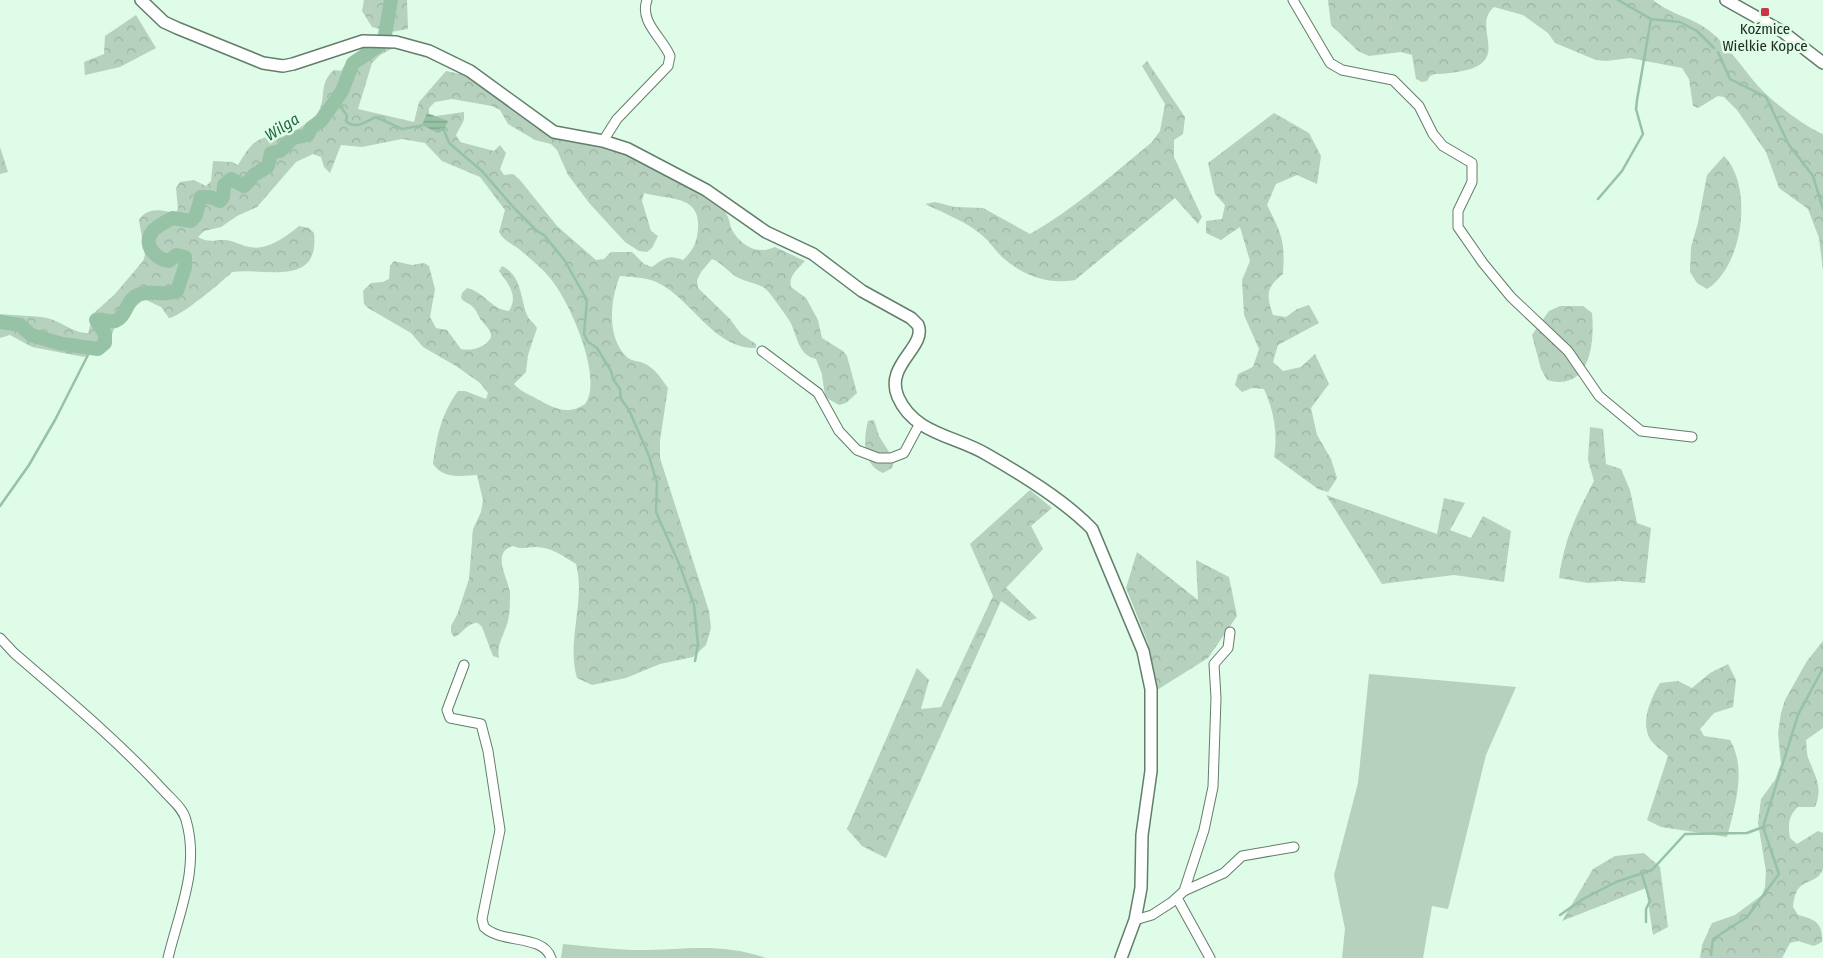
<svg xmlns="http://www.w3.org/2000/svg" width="1823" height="958" viewBox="0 0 1823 958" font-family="'Fira Sans Condensed',sans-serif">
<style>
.grass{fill:#b6d1be}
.forest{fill:url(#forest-crowns);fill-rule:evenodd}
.water{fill:url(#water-rules)}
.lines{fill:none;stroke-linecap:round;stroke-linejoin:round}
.stream{stroke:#96c3a5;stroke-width:2.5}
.river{stroke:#96c3a5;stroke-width:14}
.minor-casing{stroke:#637e6b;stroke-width:11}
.tertiary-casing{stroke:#637e6b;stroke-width:14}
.minor{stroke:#fff;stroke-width:9}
.tertiary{stroke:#fff;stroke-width:11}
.poi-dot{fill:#c73749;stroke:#defce7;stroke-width:2}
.labels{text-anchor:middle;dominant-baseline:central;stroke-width:5;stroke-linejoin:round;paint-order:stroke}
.poi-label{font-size:15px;fill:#232e26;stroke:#defce7}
.water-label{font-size:16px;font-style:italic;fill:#226740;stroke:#defce7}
</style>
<defs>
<pattern id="forest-crowns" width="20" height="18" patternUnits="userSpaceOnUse" patternTransform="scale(1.25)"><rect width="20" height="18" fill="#b6d1be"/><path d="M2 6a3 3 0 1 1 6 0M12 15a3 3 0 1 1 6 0" fill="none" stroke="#9cb4a3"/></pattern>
<pattern id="water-rules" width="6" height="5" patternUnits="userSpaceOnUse" patternTransform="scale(1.25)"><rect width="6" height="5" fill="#96c3a5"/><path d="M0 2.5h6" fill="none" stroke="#7a9f86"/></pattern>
</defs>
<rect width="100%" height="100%" fill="#defce7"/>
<!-- grass -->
<g class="grass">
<path d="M1369,674L1516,687L1486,755L1448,909L1432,906L1423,958H1342L1345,929L1334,875L1358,783Z"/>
<path d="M563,944C586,946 609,949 632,950C682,951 716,941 766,958H561Z"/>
</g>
<!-- forest -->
<g class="forest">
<path d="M364,0H407L408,29L391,32L372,27L362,11Z"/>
<path d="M1328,0H1653C1670,14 1687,16 1704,27C1728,43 1742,69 1761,89C1773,102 1806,128 1823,134V271L1819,238L1808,209L1779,188L1766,152L1737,110L1724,97L1718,96L1698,108L1693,106L1689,79L1682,68L1630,58L1606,61L1596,60L1555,43L1548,33L1523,15L1494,7C1467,30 1526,70 1435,74L1430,76L1427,81L1422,82L1416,79L1412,55L1401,52L1369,56L1358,51L1331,25Z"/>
<path d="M136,15L156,48L120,67L85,75L84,62L104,54L105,36Z"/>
<path d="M378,47H395L380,55L372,63L358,109L414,122L419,102L446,71L470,76L537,128L553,135L619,152L673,175L725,212C730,218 729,224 732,230C742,247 758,255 775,247L805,261C798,269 788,276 791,287L806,298L818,320L822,338L843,351L847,356L857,393L846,403L839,405L825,397L822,374L816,359C797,355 798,335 789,320C783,311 777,303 771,295C763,283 752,284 741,279C730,275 723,263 712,259L701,272L697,280L698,288L730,319L741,334L756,344V348C712,349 691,296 654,281C643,277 631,277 620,276C610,300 606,339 628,358C632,361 638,361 643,363C654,367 661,378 668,388L660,440V458L709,611L711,628L706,645L693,657L660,664L626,678L592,685L577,678C566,640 586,602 576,564C563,556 551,547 536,547C526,547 523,550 513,546C490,553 509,579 510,594C510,603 510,612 508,621C505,633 496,645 499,658L493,656L482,627L478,623C466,623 464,633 454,637L451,632V626L457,615L469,579L473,529L481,512L483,500L477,475C461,476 443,479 433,464C437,436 441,414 458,391H465L486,399L488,393L480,383L456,366L423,347L411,333L368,308L364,304L363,291L371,283L383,282L389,279L390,266L394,261L412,265L424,263L429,266L435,289L430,317L436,328L447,330L461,349C469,351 477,349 484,345C498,335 488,329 481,320C478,316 477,311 473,307C469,303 465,303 461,298L462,293L467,288C483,291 492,310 509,311C519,295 508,284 499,271L502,266C522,276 520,297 527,315C529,320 534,323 537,328L528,355L526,372L514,384C521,392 529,394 537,399C554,408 567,416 585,404C604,378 569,300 550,278C541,267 529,258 519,249C511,243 504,241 499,232L505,210L480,177L442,161L425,143L402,139L362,147L341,145L330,173L324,167L321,157L313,154L296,162L257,207L237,216L221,227L204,231L198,237C208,243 214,240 224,240C234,240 241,246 250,247C267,251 287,236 299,226L309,228L314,233C320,289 263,267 232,272C222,282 180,317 169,318L161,307L144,299L116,324L107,347L84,357L32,347L10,335L0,338V314C15,316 32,315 47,318C61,321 74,334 88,333L94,313L115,294L143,261L145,255L139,220C147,207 162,209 175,214L178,209L176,188L180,182L194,180L206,186L211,181L213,161L232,162L238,165C244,156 250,143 261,139C266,136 274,138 280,137C291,135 308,123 316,115C328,101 317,84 334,70L341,71L348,60L359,52ZM452,99L492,106L500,110L508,124L535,140L551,144L557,150L568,175L590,204L625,242L639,251L647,252L652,248L658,236L651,231L642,201L644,193C670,200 701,195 698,229C697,242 693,251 683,260C669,254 664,258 652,267L644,264L632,252H611L604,259L596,260L557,226L520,180L513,174L504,175L500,169L506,153L500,145L494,151L460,142L456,135L464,120V112L429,117V108L435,102Z"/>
<path d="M1147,61L1185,117L1183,134L1174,140V157L1202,217L1198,224L1175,198L1075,280C1048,285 1021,275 1001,256C995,250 990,242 983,236C967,222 944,213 925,204L935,202L955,207L983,208L1030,234C1074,209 1112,175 1152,142L1160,131L1165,104L1142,66Z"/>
<path d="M1274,113L1309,133L1321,156L1317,184L1297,175L1276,184L1267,205C1282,235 1285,240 1283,274C1266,288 1266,294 1273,315L1286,317L1297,309L1309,305L1319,323L1278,345L1273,362L1283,371L1301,367L1315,354L1329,384L1311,408L1317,435L1331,459L1337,478L1328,492L1318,489L1274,457C1278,433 1274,411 1264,389L1252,388L1242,392L1235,385L1238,374L1253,367L1259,349L1244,315L1242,280L1250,261L1240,227L1221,240L1206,233V221L1222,219L1225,205L1215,194L1208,163Z"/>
<path d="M0,147L8,172L0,174Z"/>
<path d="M1724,156C1754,186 1743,267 1707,289L1697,283L1690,272L1691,247L1698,223L1707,175Z"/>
<path d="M1560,306H1583L1592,313C1595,345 1589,392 1547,380L1541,369L1532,335L1549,311Z"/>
<path d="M874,420L879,436L894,460L892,468L883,473C863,465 863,441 868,421Z"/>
<path d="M1590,427L1603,429L1606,464L1621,469L1630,490L1637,523L1651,528L1645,583L1619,581L1588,583L1559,578C1564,540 1576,515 1594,481L1588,460Z"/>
<path d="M1030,490L1052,508L1031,526L1043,549L1006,588L1037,618L1029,621L1001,601L886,858L862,846L847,829L917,668L929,680L921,709L941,707L993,596L970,544Z"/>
<path d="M1326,495L1437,534L1444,498L1465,503L1450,530L1471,538L1483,516L1511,531L1504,582L1454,575L1382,584Z"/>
<path d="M1137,552L1198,600L1196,560L1229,577L1237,616L1208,658L1157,690L1148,643L1126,588Z"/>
<path d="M1823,641V728L1806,740C1807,746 1806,754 1809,760C1816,778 1823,788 1815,807H1798C1788,816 1788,825 1790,838L1797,844L1818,831L1823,833C1823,843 1823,859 1823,869C1815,889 1796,873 1793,907L1798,915C1815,919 1823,923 1822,942L1814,946L1798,941L1790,943L1782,958H1700L1702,945L1712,923L1735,915L1762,895L1765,887L1766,871L1758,823L1761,799L1775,780L1781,764L1778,733L1781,713L1785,700L1807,661Z"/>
<path d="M1728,664L1736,680L1733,707L1714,713L1700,729L1704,736L1730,740C1747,769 1735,806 1727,837L1661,827L1647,820L1668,756C1663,751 1654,745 1650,739C1640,722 1651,698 1660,683L1678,681L1692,688L1710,673Z"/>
<path d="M1644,853L1660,867L1668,927L1653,935L1646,888L1562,921L1593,869L1615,856Z"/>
</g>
<!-- water -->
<path class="water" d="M427,113L448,121L444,130L438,133L422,125Z"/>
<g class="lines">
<!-- stream -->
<g class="stream">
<path d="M1618,0L1651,19L1680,22L1697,31L1714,48"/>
<path d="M1718,52L1730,79L1766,97L1789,145L1813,176L1823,209"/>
<path d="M339,95L340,105L347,116L346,121C356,130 365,122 376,117L402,129L424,125"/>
<path d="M441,129L444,130L449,143L482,171L514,208L537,231L544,235L565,261L587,300L584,334L588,342L597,348L611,371L613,379L620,389L621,399L629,410L649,456L657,483L656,512L680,566L694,605L698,645L695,661"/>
<path d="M1598,199L1622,171L1643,134L1636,109L1637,100L1651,19"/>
<path d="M0,506L29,465L55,420L91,349"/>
<path d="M1642,874L1650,901L1646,909V922"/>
<path d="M1560,915L1583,899L1616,882L1652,870L1685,834L1747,833L1763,827"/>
<path d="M1711,955L1713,939L1747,917L1779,874L1763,827L1798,715L1823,668"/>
</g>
<!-- river -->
<g class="river">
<path d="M385,35L391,0"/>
<path d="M0,322L20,325L31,335L62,344L98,349L105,343V334L96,320C102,318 110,323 115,321C127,317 126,299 138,295C151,289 164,297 177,291L185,267V257L176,255L169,261C156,259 142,245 152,232C156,226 166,222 172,218L191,221L196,215L201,197H210L220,201L223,197L224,185L231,179L244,186L254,175L268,166L271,153L280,151L293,138L308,135L311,128L321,121L342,91L353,63L380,45"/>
</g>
<defs>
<g id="minor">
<path d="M1293,0L1330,63L1342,70L1393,80L1419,106L1433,134L1443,146L1472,163V182L1458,211V227L1483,263L1511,297L1568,351L1599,396L1641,431L1692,437"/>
<path d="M603,141L617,119L668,66L670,56C662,37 639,22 647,0"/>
<path d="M762,351L818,393L839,431L857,450L878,458H891L904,453L920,423"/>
<path d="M0,638L14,653C65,697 117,740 163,790C171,799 183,808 186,820C200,868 179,912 168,958"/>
<path d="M464,665L447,710L450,718L481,724L488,751L500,830L482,919L484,927C501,944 543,934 551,958"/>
<path d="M1184,891L1224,873L1242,856L1294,847"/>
<path d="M1177,898L1210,958"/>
<path d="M1135,920L1152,915L1172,902L1184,891L1204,830L1213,787L1216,698L1214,664L1228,648L1230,632"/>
</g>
<g id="tertiary">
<path d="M141,0L164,22L177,28L263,63L283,66L293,64L363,41L396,42L429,51L470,71L554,132L603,141L628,149L706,190L766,232L813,254L862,291L911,318L918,325C927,347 884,365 898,397C914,434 956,436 986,454C1021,474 1064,500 1092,529L1143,651L1151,689V771L1142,835L1141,888L1135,920L1121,958"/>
<path d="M1726,0L1783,32L1823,63"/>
</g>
</defs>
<!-- minor casing -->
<use href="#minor" class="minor-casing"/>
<!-- tertiary casing -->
<use href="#tertiary" class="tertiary-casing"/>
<!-- minor -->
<use href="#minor" class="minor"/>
<!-- tertiary -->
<use href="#tertiary" class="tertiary"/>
</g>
<!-- markers -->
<rect class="poi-dot" x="1760" y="7" width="10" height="10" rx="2.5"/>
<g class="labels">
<!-- poi labels -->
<g class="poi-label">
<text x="1765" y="29">Koźmice<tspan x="1765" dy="17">Wielkie Kopce</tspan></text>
</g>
<!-- water labels -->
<g class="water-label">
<text transform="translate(282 127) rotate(-32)">Wilga</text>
</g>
</g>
</svg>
